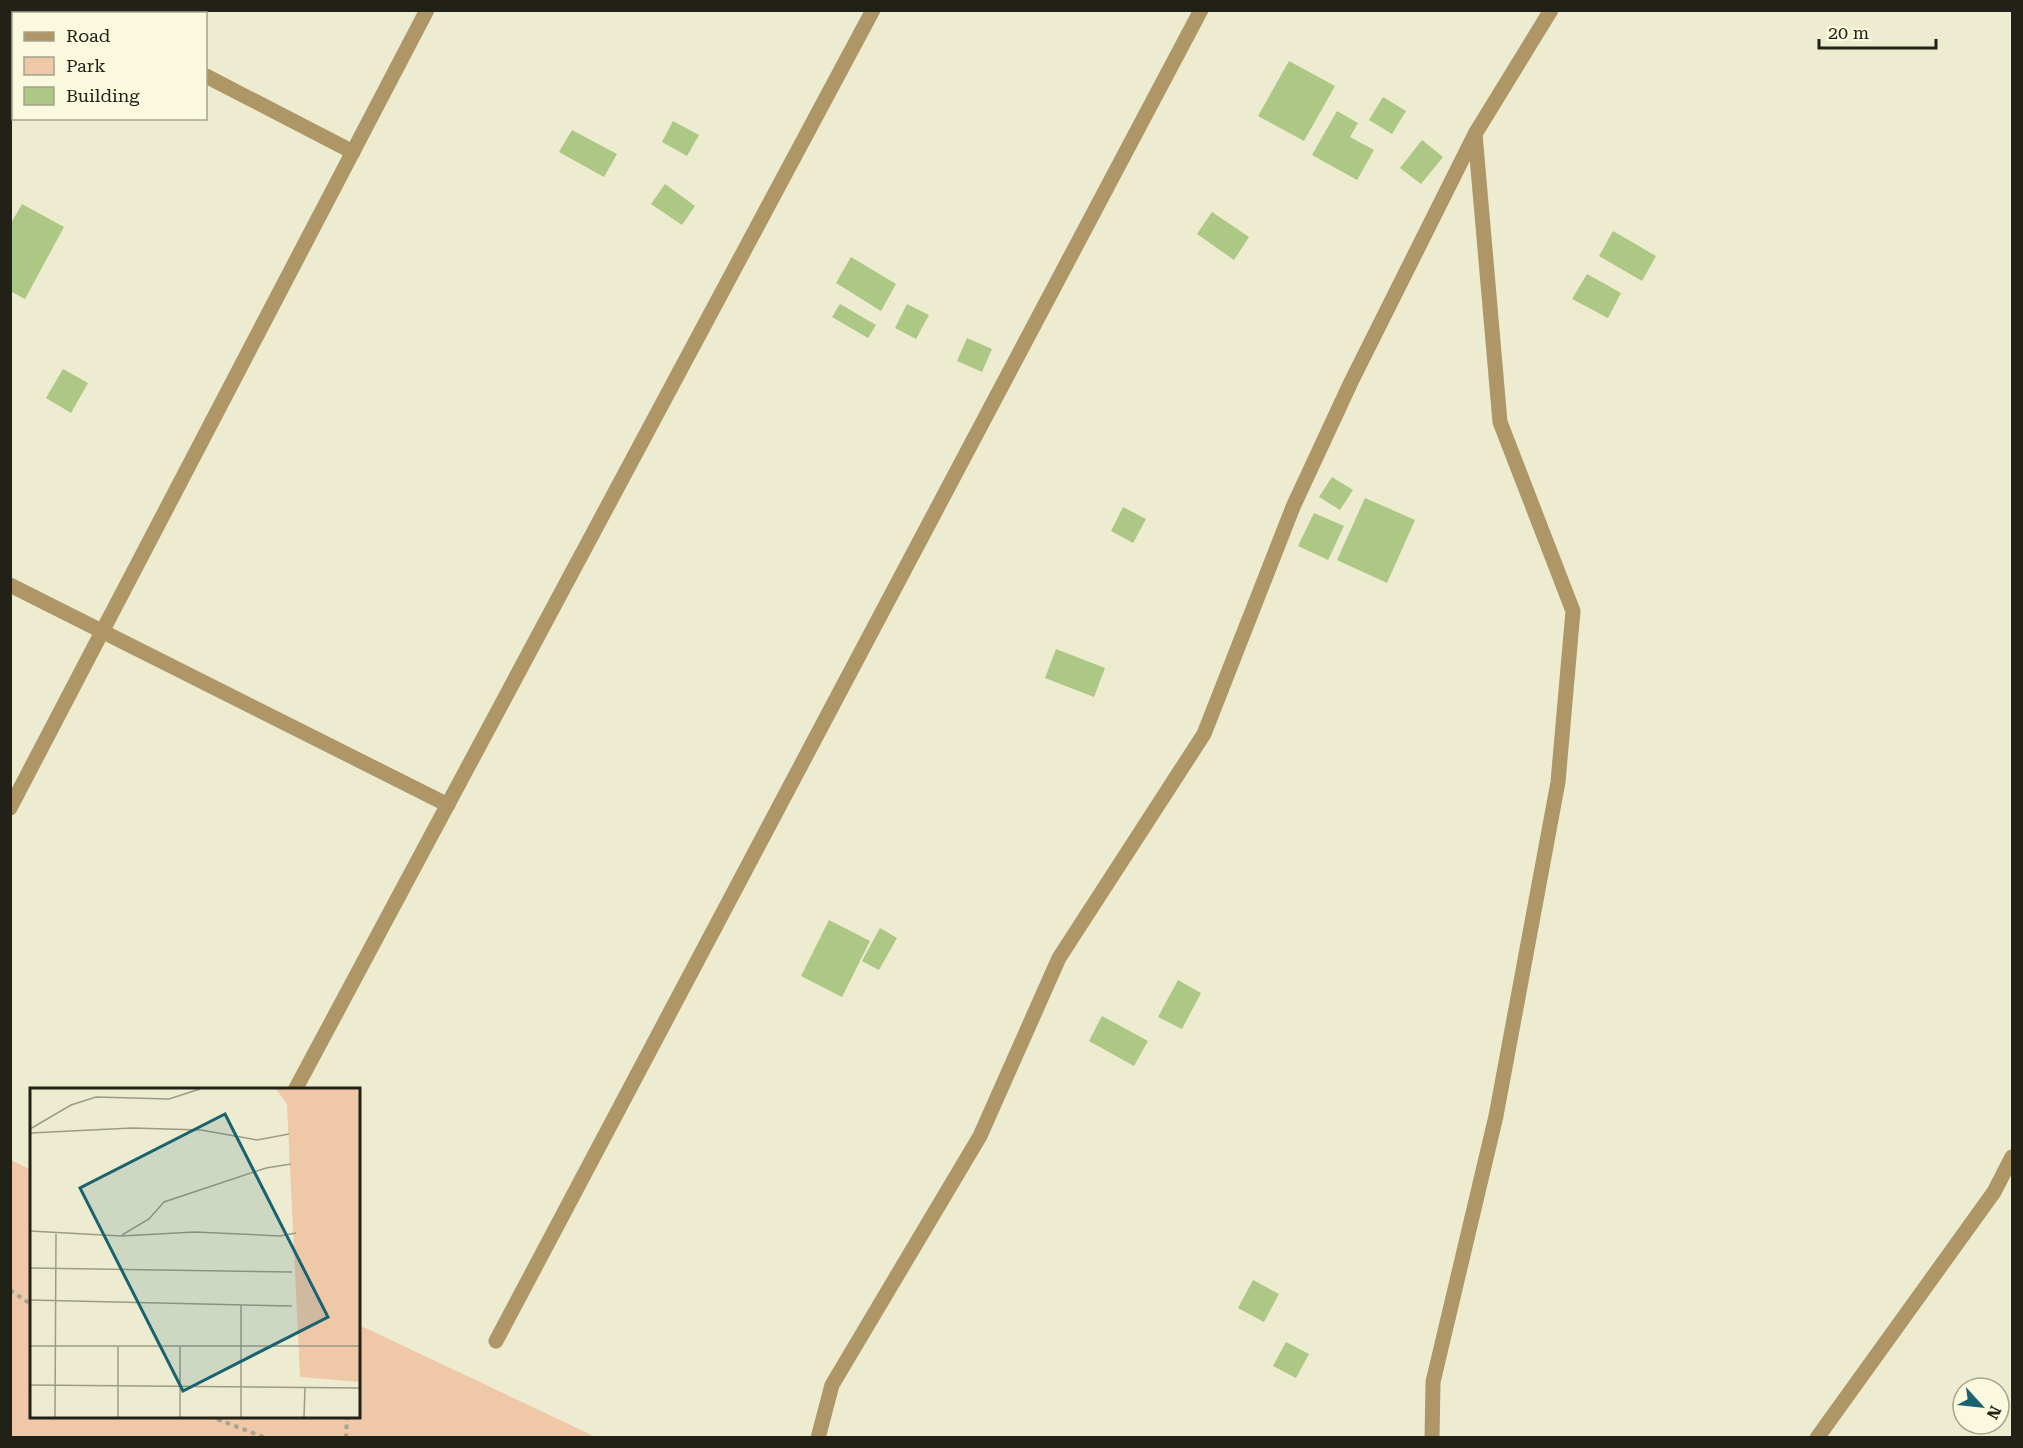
<svg xmlns="http://www.w3.org/2000/svg" width="2023" height="1448" viewBox="0 0 2023 1448" font-family="'Roboto Serif',serif">
<style>
.green{fill:#efc8a8}
.building{fill:#adc784}
.lines{fill:none;stroke-linecap:round;stroke-linejoin:round}
.path{stroke:#a6a590;stroke-width:4;stroke-dasharray:4.5 4.5;stroke-linecap:butt}
.minor{stroke:#ae9667;stroke-width:15}
.inset-road{fill:none;stroke:#9c9b86;stroke-width:1.5}
.view{fill:#18636f;fill-opacity:0.15;stroke:#18636f;stroke-width:3}
.inset-edge{fill:none;stroke:#222117;stroke-width:3}
</style>
<rect width="100%" height="100%" fill="#edecd0"/>
<!-- green -->
<path class="green" d="M11,1160L31,1170L32,1416H358L359,1325L596,1437H11Z"/>
<!-- building -->
<g class="building">
<path d="M142,10H196L194,14H147Z"/>
<path d="M1289,61L1335,86L1304,141L1258,116Z"/>
<path d="M1383,97L1406,111L1392,134L1369,120Z"/>
<path d="M1337,111L1358,123L1350,137L1374,150L1357,180L1312,155Z"/>
<path d="M673,121L699,135L687,156L662,142Z"/>
<path d="M572,130L617,154L604,177L559,152Z"/>
<path d="M1422,140L1443,157L1421,184L1400,168Z"/>
<path d="M665,184L695,206L682,225L651,204Z"/>
<path d="M22,204L64,227L25,299L10,291V225Z"/>
<path d="M1212,212L1249,237L1234,260L1197,234Z"/>
<path d="M1613,231L1656,256L1642,281L1599,256Z"/>
<path d="M851,257L896,284L881,311L836,283Z"/>
<path d="M1587,274L1621,293L1608,318L1572,299Z"/>
<path d="M840,304L876,325L868,338L832,317Z"/>
<path d="M907,304L929,315L916,339L895,328Z"/>
<path d="M967,338L992,349L982,372L957,361Z"/>
<path d="M63,369L88,383L71,413L46,398Z"/>
<path d="M1332,477L1353,490L1340,510L1319,497Z"/>
<path d="M1365,498L1415,520L1387,583L1337,560Z"/>
<path d="M1123,507L1146,519L1133,543L1111,531Z"/>
<path d="M1314,513L1344,526L1328,560L1298,546Z"/>
<path d="M1056,649L1105,668L1094,697L1045,678Z"/>
<path d="M829,920L870,941L842,997L801,976Z"/>
<path d="M880,928L897,938L879,970L862,961Z"/>
<path d="M1178,980L1201,993L1182,1029L1158,1017Z"/>
<path d="M1102,1016L1148,1041L1134,1066L1089,1041Z"/>
<path d="M1253,1280L1279,1294L1264,1322L1238,1308Z"/>
<path d="M1286,1342L1309,1354L1296,1378L1273,1366Z"/>
</g>
<g class="lines">
<!-- path -->
<g class="path">
<path d="M10,1290L32,1305"/>
<path d="M209,1416L266,1438"/>
<path d="M346,1438L347,1416"/>
</g>
<!-- minor -->
<g class="minor">
<path d="M80,10L86,14"/>
<path d="M32,14L33,10"/>
<path d="M10,54L14,48"/>
<path d="M206,76L353,152"/>
<path d="M10,585L448,805"/>
<path d="M10,808L427,10"/>
<path d="M295,1090L873,10"/>
<path d="M496,1341L1201,10"/>
<path d="M818,1438L832,1385L980,1136L1059,958L1204,734L1293,507L1351,382L1475,134L1551,10"/>
<path d="M1432,1438L1433,1382L1496,1116L1558,782L1573,611L1500,422L1475,134"/>
<path d="M1817,1438L1994,1192L2012,1157"/>
</g>
</g>
<!-- overview -->
<g transform="translate(30 1088)">
<rect width="330" height="330" fill="#edecd0"/>
<path d="M246,1H330V294L270,289L257,16Z" fill="#efc8a8"/>
<path class="inset-road" d="M0,41L41,17L66,9L139,11L170,1M0,45L102,40L171,42L227,52L259,46M0,143L91,148L165,144L250,148L266,145M92,147L119,131L134,114L236,80L261,76M0,180L262,184M0,212L262,218M0,258H330M0,297L330,300M25,329L26,146M88,329V259M150,329V259M211,329V217M274,329L275,300"/>
<path class="view" d="M195,26L298,229L153,303L50,100Z"/>
<rect width="330" height="330" class="inset-edge"/>
</g>
<!-- border -->
<rect width="2023" height="1448" fill="none" stroke="#222117" stroke-width="24"/>
<!-- legend -->
<rect x="12" y="12" width="195" height="108" fill="#fbf9dd" stroke="#a4a38e" stroke-width="1.5"/>
<rect x="24" y="32" width="30" height="9" fill="#ae9667" stroke="#a4a38e" stroke-width="1.5"/>
<text x="66" y="42" font-size="18" fill="#222117">Road</text>
<rect x="24" y="57" width="30" height="18" fill="#efc8a8" stroke="#a4a38e" stroke-width="1.5"/>
<text x="66" y="72" font-size="18" fill="#222117">Park</text>
<rect x="24" y="87" width="30" height="18" fill="#adc784" stroke="#a4a38e" stroke-width="1.5"/>
<text x="66" y="102" font-size="18" fill="#222117">Building</text>
<!-- north arrow -->
<g transform="translate(1981 1406) rotate(117)"><circle r="28" fill="#fbf9dd" stroke="#a4a38e" stroke-width="1.5"/>
<path d="M0-4.5L10 22L0 15L-10 22Z" fill="#18636f"/>
<text y="-9" font-size="16" font-weight="bold" text-anchor="middle" fill="#222117">N</text>
</g>
<!-- scale -->
<path d="M1819 39v9h117v-9" fill="none" stroke="#222117" stroke-width="3"/>
<text x="1828" y="39" font-size="18" fill="#222117" stroke="#fbf9dd" stroke-width="4.5" paint-order="stroke">20 m</text>
</svg>
